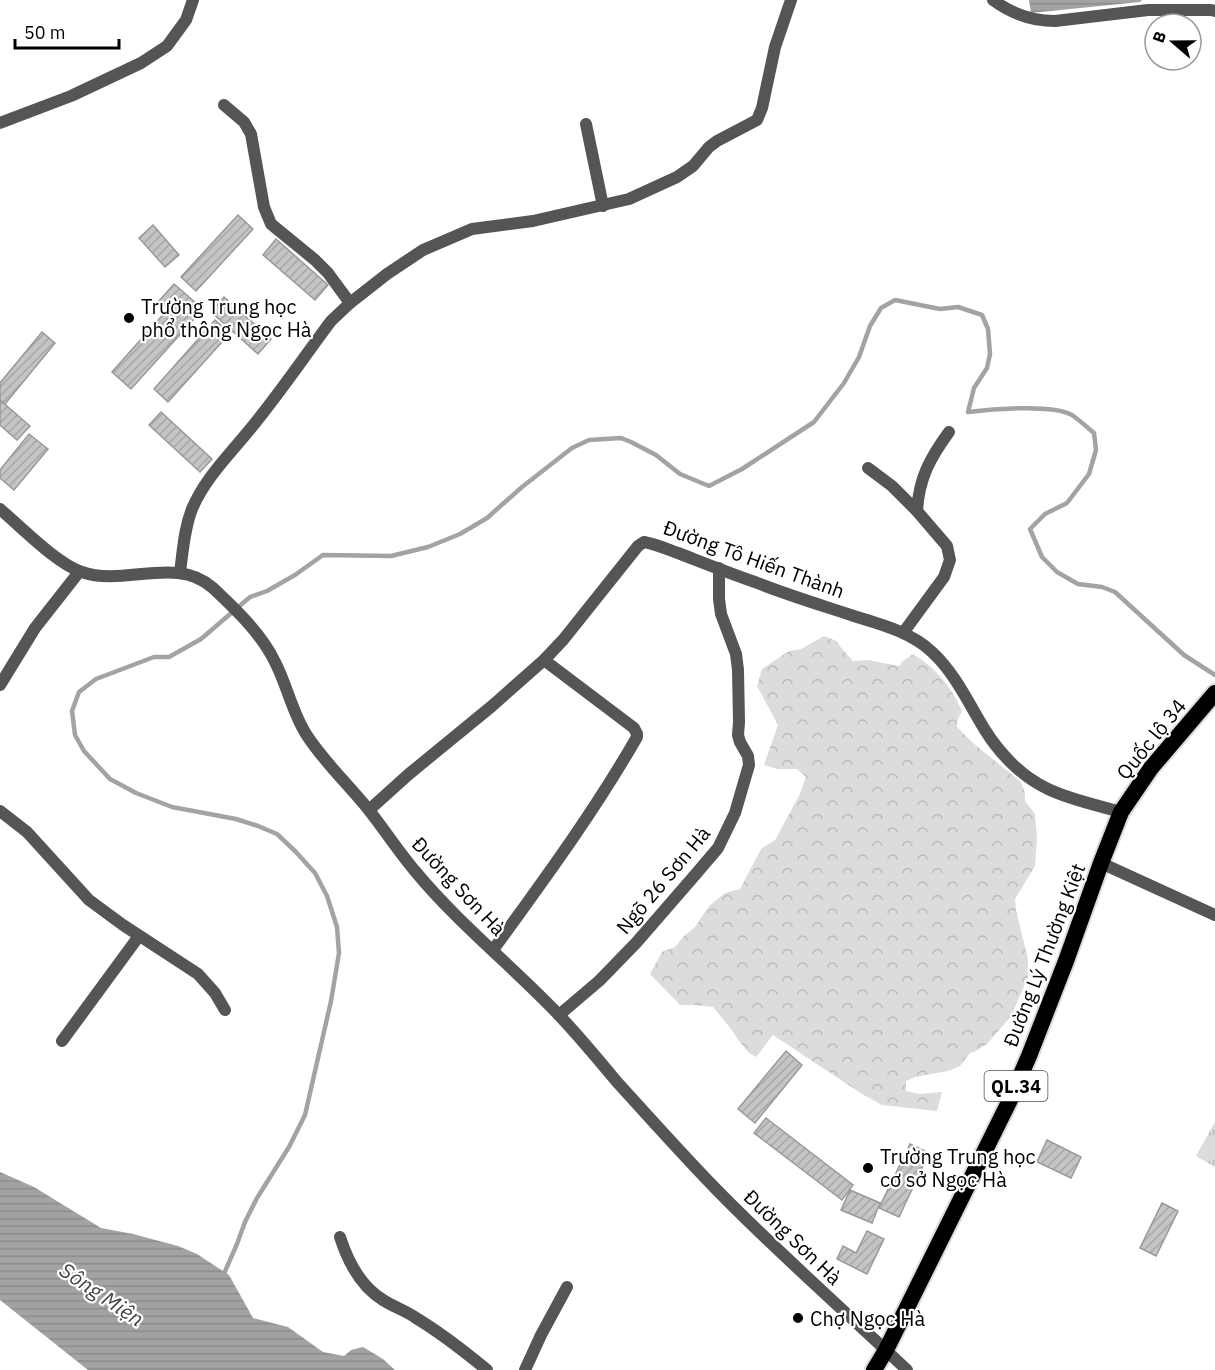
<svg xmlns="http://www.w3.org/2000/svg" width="1215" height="1370" viewBox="0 0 1215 1370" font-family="'IBM Plex Sans',sans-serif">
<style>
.grass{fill:url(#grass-tufts)}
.forest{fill:url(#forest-crowns)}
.water{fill:url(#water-rules)}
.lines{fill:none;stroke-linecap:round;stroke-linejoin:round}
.stream{stroke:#a3a3a3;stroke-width:4.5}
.building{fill:url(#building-hatch);stroke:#999;stroke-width:1.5}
.trunk-casing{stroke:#dbdbdb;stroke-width:20}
.minor{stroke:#555;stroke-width:12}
.tertiary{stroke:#555;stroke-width:12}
.trunk{stroke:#000;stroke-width:16}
.poi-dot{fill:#000;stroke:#fff;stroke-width:2}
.labels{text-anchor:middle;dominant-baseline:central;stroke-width:4.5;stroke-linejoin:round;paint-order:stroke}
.shield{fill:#fff;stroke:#4c4c4c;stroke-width:1.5}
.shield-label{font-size:18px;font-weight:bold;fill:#000}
.poi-label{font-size:20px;fill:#000;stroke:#fff;text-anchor:start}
.street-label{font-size:20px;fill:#000;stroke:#fff}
.water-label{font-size:21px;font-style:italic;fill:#444;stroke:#fff}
</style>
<defs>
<pattern id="grass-tufts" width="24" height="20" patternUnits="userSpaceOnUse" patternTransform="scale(1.5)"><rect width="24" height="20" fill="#dcdcdc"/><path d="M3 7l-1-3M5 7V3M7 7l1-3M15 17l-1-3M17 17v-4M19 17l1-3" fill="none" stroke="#bbb"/></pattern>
<pattern id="forest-crowns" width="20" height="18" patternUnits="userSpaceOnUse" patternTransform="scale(1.5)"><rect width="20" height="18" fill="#dcdcdc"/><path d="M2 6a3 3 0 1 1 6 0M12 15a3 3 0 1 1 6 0" fill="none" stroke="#bbb"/></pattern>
<pattern id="water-rules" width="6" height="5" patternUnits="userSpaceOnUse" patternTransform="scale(1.5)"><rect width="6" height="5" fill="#a3a3a3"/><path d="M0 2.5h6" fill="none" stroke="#8b8b8b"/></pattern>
<pattern id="building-hatch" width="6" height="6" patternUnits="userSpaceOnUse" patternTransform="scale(1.5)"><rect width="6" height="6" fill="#c4c4c4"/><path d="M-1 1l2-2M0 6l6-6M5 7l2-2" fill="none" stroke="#a7a7a7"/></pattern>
</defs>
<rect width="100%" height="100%" fill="#fff"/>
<!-- grass -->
<path class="grass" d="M1215,1122V1167L1196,1156Z"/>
<!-- forest -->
<path class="forest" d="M824,636L836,641L843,650L853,661L868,660L899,666L903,661L913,654C936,668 951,686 962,711L957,721V727L973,743L1021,782L1025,793V801L1035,814L1037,838L1035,866L1015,899L1016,910L1028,959V977L1011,1016L987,1044L976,1051L970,1053L960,1066L948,1071L915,1077L906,1081V1091L919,1094L942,1092L937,1111L882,1105L862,1094L773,1035L756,1057L749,1053L739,1041L731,1029L713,1007L695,1005H680L650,974L662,952L675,947L683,937L695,927L709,906L725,893L740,889L761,849L775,840L799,796L806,777L797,769H777L764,765L778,725L757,686L762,669L789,651L801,649Z"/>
<!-- water -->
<g class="water">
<path d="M1029,0H1142L1140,2L1031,13Z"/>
<path d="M0,1172L34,1187L101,1228L133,1234L178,1246L197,1254L229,1275L253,1318L288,1327L323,1352L344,1356L351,1350L363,1347L383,1359L395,1370H88L0,1300Z"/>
</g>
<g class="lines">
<!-- stream -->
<path class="stream" d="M223,1276L237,1244L245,1222L257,1198L289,1147L305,1115L331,1001L339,953L337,927L327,896L315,873L295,851L277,834L258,826L236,819L172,807L136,793L110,779L84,751L75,735L72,711L79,692L96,679L154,657H169L201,639L250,597L267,591L295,575L323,555L391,556L428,547L460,534L487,518L522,487L572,448L589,440L621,438L631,442L656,455L680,474L709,486L742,469L814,422L844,383L859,357L870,326L881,308L895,300L940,309L958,307L982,315L988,329L990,354L987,368L974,388L968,412C991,409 1053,404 1072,415C1079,420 1087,427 1094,433L1096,450L1089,474L1067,503L1045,514L1030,529L1042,557L1057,572L1078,584L1102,587L1115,592L1184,655L1215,675"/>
</g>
<!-- building -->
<g class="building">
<path d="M238,215L253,229L196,291L181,277Z"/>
<path d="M153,225L179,255L165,267L139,238Z"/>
<path d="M276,239L328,285L315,300L263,255Z"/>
<path d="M174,284L203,309L131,389L112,372L168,309L159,301Z"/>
<path d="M224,297L271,339L258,354L211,312Z"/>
<path d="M215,320L230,333L168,402L154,389Z"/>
<path d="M42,332L55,343L5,404L0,400V383Z"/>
<path d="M0,400L30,426L17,440L0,425Z"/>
<path d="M161,412L212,459L200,472L149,425Z"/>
<path d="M29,434L48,449L14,490L0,478V470Z"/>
<path d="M786,1051L802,1065L755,1123L738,1109Z"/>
<path d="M766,1118L853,1185L842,1200L754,1133Z"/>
<path d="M1047,1140L1081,1157L1071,1178L1037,1162Z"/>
<path d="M910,1144L929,1153L899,1217L879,1208Z"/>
<path d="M850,1190L880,1203L872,1223L841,1210Z"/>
<path d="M1162,1203L1178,1211L1156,1256L1140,1248Z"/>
<path d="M867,1231L884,1239L867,1274L837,1259L843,1246L856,1253Z"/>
</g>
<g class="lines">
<defs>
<path id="trunk" d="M874,1370L886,1350L1009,1102L1029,1056L1066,961L1101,863L1121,812L1151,768L1215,693"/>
</defs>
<!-- trunk casing -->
<use href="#trunk" class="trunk-casing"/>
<!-- minor -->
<g class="minor">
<path d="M993,0C1012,14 1031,21 1055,21L1148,10H1211L1215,11"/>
<path d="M224,105L244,122L251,134L264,207L271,224L315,260L328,273L350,303"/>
<path d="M0,123L71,96L141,63L167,46L186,20L193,0"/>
<path d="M586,124L603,206"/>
<path d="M868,468L892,486L917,511"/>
<path d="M180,572C183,551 184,529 192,509C205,478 230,454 251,428C279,394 304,357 331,321L350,303L387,274L423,250L472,229L533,221L629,199L677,177L693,166L709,147L717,141L757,120L762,108L775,47L791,0"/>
<path d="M903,633L944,577L950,560L947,546L917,511C919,478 930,458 949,432"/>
<path d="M0,685L35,628L79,572"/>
<path d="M369,810L409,774L492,706L544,660L563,640L638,546L644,542C655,544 667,549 678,553C704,563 729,573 755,582C787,595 821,605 854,616C880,624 911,632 932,652C955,673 969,704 985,730C1000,754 1022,777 1048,789C1071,800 1097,805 1121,812"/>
<path d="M0,811L27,832L89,900L123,925L198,974L215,993L225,1010"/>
<path d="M1101,863L1215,915"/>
<path d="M493,950C543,881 594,812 637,737V734L634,728L544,660"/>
<path d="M559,1015L599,981L636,943L695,875L718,848L735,813L749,765L748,756L740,742L738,735L739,722L738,670L736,654L721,614L719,599V568"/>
<path d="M62,1041L139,936"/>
<path d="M340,1237C348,1262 360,1286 383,1300C394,1307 406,1311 416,1318C441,1333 464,1351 487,1370"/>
<path d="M525,1370L541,1335L567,1287"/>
</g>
<!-- tertiary -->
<path class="tertiary" d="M0,509C21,527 57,564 82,572C124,587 177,555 213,588C236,610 261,633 275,662C287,685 292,712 306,734C323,761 348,784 368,809C384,829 398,851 415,871C458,923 511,965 557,1013C578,1035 598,1059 617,1082C649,1117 681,1153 714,1187C776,1251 843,1309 907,1370"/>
<!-- trunk -->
<use href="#trunk" class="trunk"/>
</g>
<!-- markers -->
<g class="poi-dot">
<circle cx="129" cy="318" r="6"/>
<circle cx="868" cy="1168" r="6"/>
<circle cx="798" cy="1318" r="6"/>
</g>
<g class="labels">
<!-- shield labels -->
<rect class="shield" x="984.5" y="1071" width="63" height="30" rx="4.5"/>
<g class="shield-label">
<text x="1016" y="1086">QL.34</text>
</g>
<!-- poi labels -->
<g class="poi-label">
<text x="141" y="306">Trường Trung học<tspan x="141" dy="23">phổ thông Ngọc Hà</tspan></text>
<text x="880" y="1156">Trường Trung học<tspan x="880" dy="23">cơ sở Ngọc Hà</tspan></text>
<text x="810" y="1318">Chợ Ngọc Hà</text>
</g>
<!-- street labels -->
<g class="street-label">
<text transform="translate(754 559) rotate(20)">Đường Tô Hiến Thành</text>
<text transform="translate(1151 739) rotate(-51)">Quốc lộ 34</text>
<text transform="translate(663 880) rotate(-50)">Ngõ 26 Sơn Hà</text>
<text transform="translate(459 886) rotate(47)">Đường Sơn Hà</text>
<text transform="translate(1044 955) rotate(-69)">Đường Lý Thường Kiệt</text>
<text transform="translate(793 1237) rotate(44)">Đường Sơn Hà</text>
</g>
<!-- water labels -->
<g class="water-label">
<text transform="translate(102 1294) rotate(34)">Sông Miện</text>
</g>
</g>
<!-- north arrow -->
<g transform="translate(1173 42) rotate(290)"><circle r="28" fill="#ffffff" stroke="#999999" stroke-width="1.5"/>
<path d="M0-4.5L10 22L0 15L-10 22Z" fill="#000000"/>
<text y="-9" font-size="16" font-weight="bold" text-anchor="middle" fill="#000000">B</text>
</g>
<!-- scale -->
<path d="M15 39v9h104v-9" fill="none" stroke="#000000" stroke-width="3"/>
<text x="24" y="39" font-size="18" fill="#000000" stroke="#ffffff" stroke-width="4.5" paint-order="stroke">50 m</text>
</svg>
